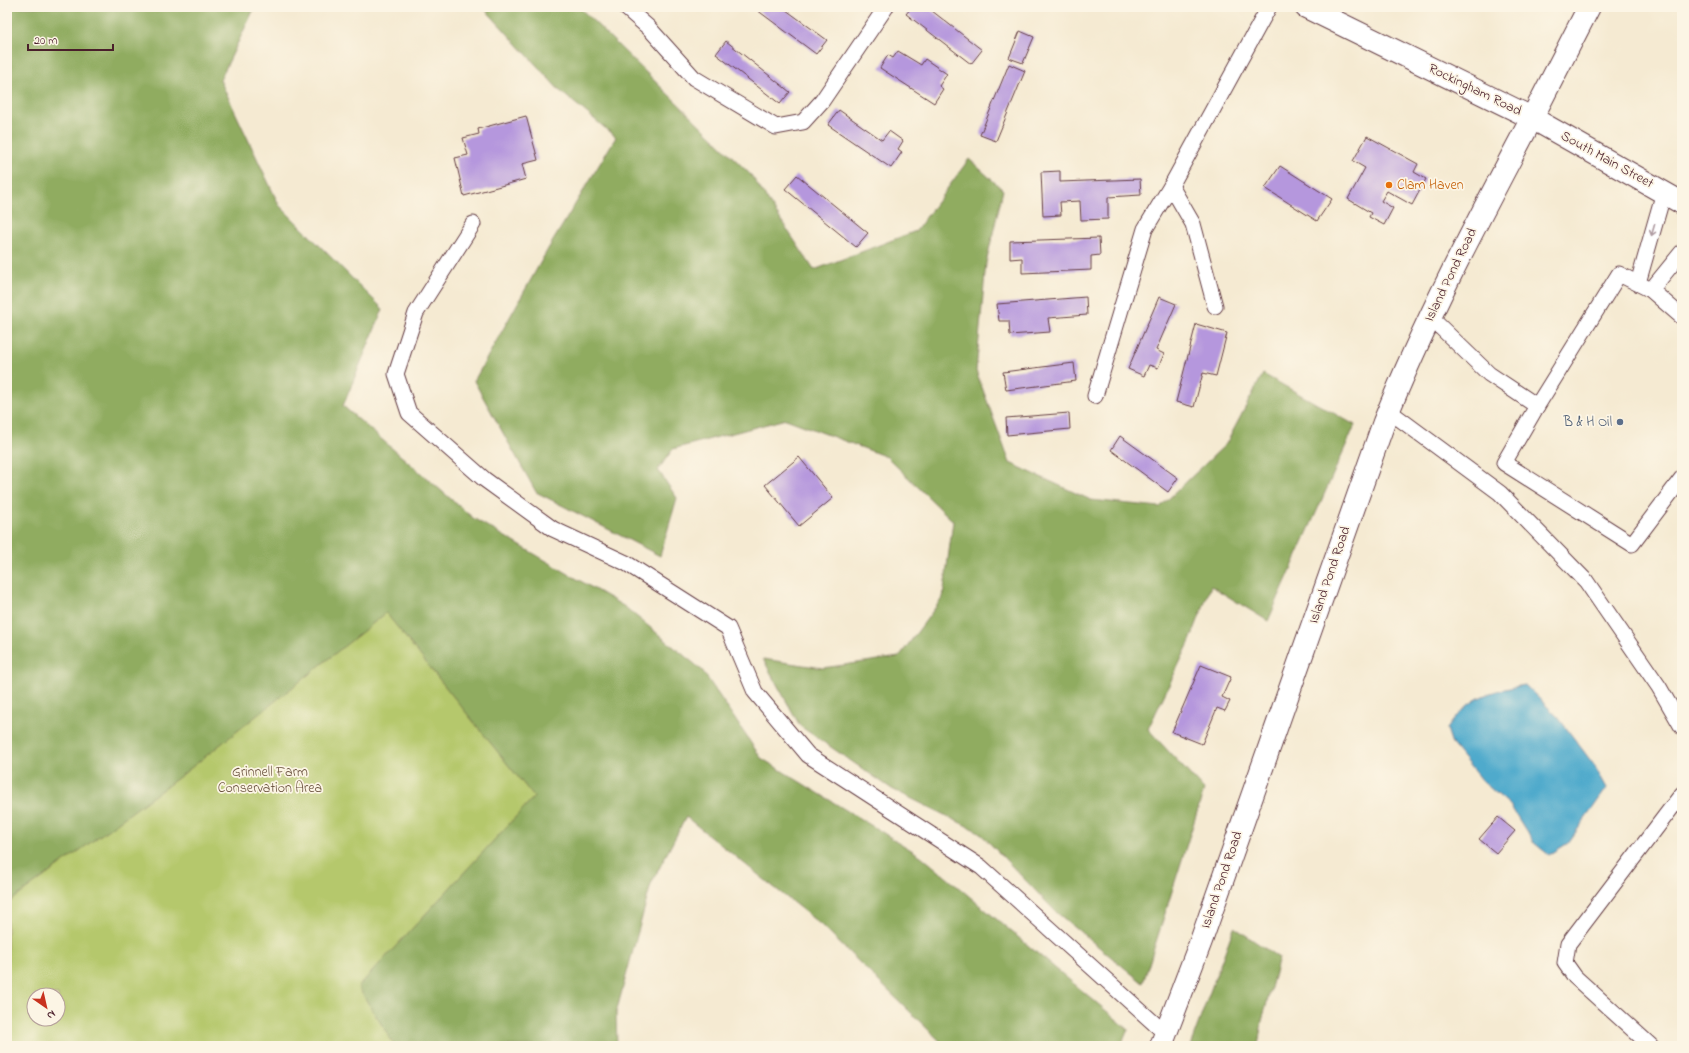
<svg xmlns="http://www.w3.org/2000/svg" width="1689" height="1053" viewBox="0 0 1689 1053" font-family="'Indie Flower',sans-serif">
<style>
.green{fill:#b5c86c;stroke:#80744c;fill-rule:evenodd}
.forest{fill:#90ac60;stroke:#6d6646}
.water{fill:#4faacc;stroke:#4c647c}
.building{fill:#b597dd}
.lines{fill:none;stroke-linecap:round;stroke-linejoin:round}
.service-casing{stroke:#643d44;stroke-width:17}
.tertiary-casing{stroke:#643d44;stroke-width:24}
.primary-casing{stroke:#643d44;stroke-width:24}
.service{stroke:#fff;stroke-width:15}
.tertiary{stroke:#fff;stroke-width:22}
.primary{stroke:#fff;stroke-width:22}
.oneway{stroke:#ae9aa0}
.food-dot{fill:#e8710a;stroke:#fcf5e5;stroke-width:1.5}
.service-dot{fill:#5c6f8a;stroke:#fcf5e5;stroke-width:1.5}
.labels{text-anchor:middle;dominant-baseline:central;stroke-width:3.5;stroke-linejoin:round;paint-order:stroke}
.street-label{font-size:14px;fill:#4a1f2b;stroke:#fcf5e5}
.food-label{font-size:14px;fill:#c56008;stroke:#fcf5e5;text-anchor:start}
.service-label{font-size:14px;fill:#4e5e75;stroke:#fcf5e5;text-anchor:end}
.park-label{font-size:14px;fill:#6a523e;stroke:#fcf5e5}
</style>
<rect width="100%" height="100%" fill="#fcf5e5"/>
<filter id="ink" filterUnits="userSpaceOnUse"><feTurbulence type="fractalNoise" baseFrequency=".025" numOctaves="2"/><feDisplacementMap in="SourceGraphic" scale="8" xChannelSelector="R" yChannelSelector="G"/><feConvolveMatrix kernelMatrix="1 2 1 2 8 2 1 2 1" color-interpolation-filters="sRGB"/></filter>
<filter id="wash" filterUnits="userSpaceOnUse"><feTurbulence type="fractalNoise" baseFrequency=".012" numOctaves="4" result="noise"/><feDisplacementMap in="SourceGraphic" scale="16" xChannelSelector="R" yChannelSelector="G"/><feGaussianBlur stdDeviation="0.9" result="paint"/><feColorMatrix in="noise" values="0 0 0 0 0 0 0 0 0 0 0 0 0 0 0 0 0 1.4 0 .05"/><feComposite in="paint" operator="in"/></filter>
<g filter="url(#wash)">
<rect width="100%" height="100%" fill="#f5ead2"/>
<!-- green -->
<path class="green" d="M7,168L414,559L677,664L481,1046H7ZM34,995H58V1019H34Z"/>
<!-- forest -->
<g class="forest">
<path d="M7,7H255L220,80L279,205L383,309L343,406L473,518L625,607L702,670L761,758L921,856L1128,1029L1121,1046H945L820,924L686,817L651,884L616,1013L617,1046H395L358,987L534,797L386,613L182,775L7,904Z"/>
<path d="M483,7H579L751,175L814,270L916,231L969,159L1003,190L986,263L976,371L1010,463L1091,500L1160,507L1226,444L1263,374L1355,425L1268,621L1211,586L1190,641L1148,729L1204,790L1143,983L1056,912L979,832L892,789L800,726L763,659L823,668L899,657L943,597L953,521L887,457L786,419L673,449L658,470L677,498L660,556L536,492L474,381L548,249L616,137L560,91Z"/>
<path d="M1234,927L1279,958L1262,1021L1258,1046H1190Z"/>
</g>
<!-- water -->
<path class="water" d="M1525,685L1558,717L1594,765L1607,788L1568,843L1549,855L1533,842L1510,805L1482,781L1452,744L1447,729C1470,696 1487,692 1525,685Z"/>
<g id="blocks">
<!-- building -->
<g class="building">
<path d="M753,7H782L827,40L816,54Z"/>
<path d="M912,7H927L982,50L971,64L906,14Z"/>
<path d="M1020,31L1034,37L1023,63L1009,58Z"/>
<path d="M726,41L790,92L780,104L716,54Z"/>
<path d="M898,51L921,65L925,59L947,74L939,86L943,89L934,103L880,68L888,55L893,58Z"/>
<path d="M1009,64L1025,71L996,141L980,135Z"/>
<path d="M839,110L882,140L889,131L903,141L898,149L902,152L891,168L828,125Z"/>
<path d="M526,116L538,160L522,164L526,179L464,196L455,158L468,155L463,138L479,134L478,129Z"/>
<path d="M1367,136L1418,164L1414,172L1426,179L1412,205L1387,191L1381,201L1393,208L1384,225L1369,217L1371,213L1348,199L1365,168L1353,161Z"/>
<path d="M1280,166L1332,199L1317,221L1265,188Z"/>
<path d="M1060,171V182L1140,179L1141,195L1108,197V219L1081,220L1080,201L1060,202L1061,215L1043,216L1041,172Z"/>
<path d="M797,175L868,233L856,247L785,189Z"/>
<path d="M1099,238L1100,255L1091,256V270L1022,273V258L1010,259V241Z"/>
<path d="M1086,297L1087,315L1048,318L1050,332L1010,335L1009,321H999L997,304Z"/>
<path d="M1159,297L1176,304L1156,350L1164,354L1158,368L1149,365L1144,376L1128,369Z"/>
<path d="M1196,324L1227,333L1216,376L1203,373L1194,407L1176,402Z"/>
<path d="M1074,363L1076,381L1006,390L1003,372Z"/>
<path d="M1069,413L1070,429L1007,435L1006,418Z"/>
<path d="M1120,436L1178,478L1168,492L1111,450Z"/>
<path d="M799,457L833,498L799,526L765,485Z"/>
<path d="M1201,665L1231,677L1222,697L1230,701L1225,711L1217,708L1202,744L1172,732Z"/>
<path d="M1498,817L1515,831L1496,853L1479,839Z"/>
</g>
</g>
</g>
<g filter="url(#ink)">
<use href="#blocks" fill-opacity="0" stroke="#643d44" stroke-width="1"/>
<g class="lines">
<defs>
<g id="service">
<path d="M625,7L649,28L694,78L776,127L803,122L822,101L886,7"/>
<path d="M1171,186L1193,224L1215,306"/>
<path d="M473,224L416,313L396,374L409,413L484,479L553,529L626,563L728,628L755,692L808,755L981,867L1166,1034"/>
<path d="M1638,283L1664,192"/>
<path d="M1651,290L1682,252"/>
<path d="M1430,317L1489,374L1537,406L1619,274L1651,290L1682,317"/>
<path d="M1095,396L1145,229L1171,186L1269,7"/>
<path d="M1537,406L1504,463L1632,544L1682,478"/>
<path d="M1389,411L1500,493L1586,581L1659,687L1682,727"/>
<path d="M1651,1046L1575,977L1565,963L1568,944L1682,794"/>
</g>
<path id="tertiary" d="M1161,1046L1201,941L1384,422C1426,317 1479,218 1532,118"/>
<g id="primary">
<path d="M1306,7L1532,118L1682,203"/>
<path d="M1532,118L1589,7"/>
</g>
</defs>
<!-- service casing -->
<use href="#service" class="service-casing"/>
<!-- tertiary casing -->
<use href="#tertiary" class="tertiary-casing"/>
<!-- primary casing -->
<use href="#primary" class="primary-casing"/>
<!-- service -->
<use href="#service" class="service"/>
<!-- tertiary -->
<use href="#tertiary" class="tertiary"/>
<!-- primary -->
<use href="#primary" class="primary"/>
</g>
<!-- one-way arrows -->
<defs><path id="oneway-shaft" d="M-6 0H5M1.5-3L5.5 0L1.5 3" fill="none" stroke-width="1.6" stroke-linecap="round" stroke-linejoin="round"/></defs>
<use class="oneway" href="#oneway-shaft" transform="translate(1653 230) rotate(106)"/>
</g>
<!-- markers -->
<circle class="food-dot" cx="1389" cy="185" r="4"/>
<circle class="service-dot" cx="1620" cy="422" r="4"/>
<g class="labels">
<!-- street labels -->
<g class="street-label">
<text transform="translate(1475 90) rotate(26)">Rockingham Road</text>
<text transform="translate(1607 160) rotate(29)">South Main Street</text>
<text transform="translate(1451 275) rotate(-64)">Island Pond Road</text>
<text transform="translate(1330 575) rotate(-71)">Island Pond Road</text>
<text transform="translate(1222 880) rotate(-71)">Island Pond Road</text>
</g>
<!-- food labels -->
<g class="food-label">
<text x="1397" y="185">Clam Haven</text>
</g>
<!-- service labels -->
<g class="service-label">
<text x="1612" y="422">B &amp; H Oil</text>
</g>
<!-- park labels -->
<g class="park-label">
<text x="270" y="772">Grinnell Farm<tspan x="270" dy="16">Conservation Area</tspan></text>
</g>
</g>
<!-- margin -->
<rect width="1689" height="1053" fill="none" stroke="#fcf5e5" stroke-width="24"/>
<!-- north arrow -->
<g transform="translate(46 1007) rotate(146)"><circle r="19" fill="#fcf5e5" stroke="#b59f9b"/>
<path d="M0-3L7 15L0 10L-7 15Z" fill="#c8321e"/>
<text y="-6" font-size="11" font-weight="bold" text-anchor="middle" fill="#4a1f2b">N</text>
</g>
<!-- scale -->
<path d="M28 44v6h85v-6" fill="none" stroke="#4a1f2b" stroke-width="2"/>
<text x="34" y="44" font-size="12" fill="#4a1f2b" stroke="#fcf5e5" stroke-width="3" paint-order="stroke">20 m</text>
</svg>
